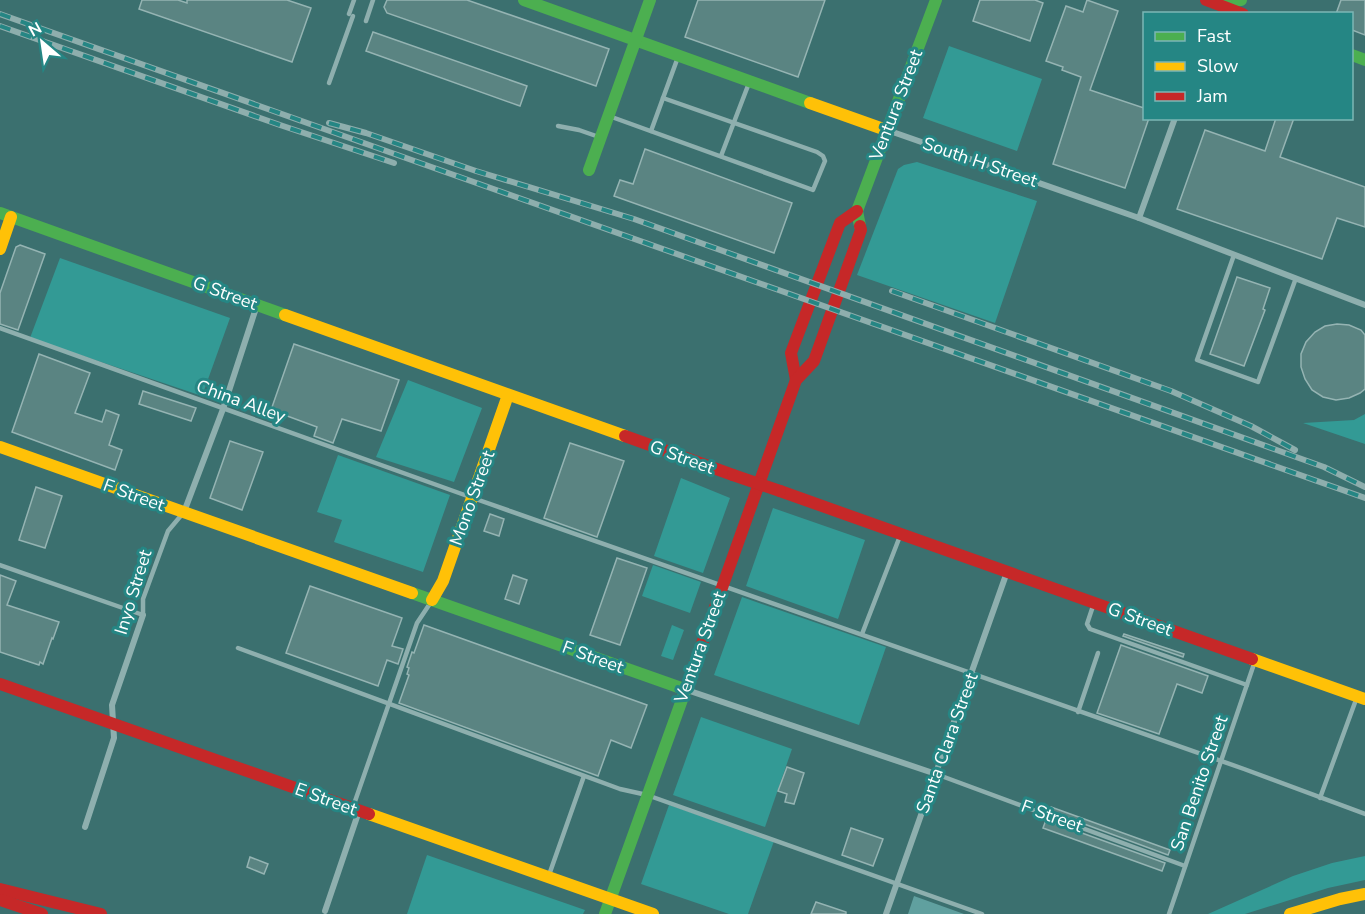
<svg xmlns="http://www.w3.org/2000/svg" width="1365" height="914" viewBox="0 0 1365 914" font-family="'Nunito Sans',sans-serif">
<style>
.green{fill:#339a95}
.water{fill:#60a09f}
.building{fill:#5a8482;stroke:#95b4b3;stroke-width:1.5}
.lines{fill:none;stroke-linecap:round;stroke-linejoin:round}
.lane{stroke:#8eafae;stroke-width:4.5}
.street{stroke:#8eafae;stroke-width:6}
.fast{stroke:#4caf50;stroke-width:12}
.slow{stroke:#ffc107;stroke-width:12}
.jam{stroke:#c62828;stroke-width:12}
.rail-casing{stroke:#8eaead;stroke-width:6}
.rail{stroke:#258684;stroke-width:4;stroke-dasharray:11;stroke-linecap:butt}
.jam-bridge{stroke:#c62828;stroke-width:12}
.labels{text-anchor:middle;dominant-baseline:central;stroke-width:6;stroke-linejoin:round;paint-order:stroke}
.street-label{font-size:18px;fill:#fff;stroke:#258684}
</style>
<rect width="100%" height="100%" fill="#3b706f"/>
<!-- green -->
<g class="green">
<path d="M949,46L1042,79L1017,151L923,118Z"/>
<path d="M917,162L1037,201L995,323L857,275L898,169L904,165Z"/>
<path d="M60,258L230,318L202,396L30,338Z"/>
<path d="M408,380L482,408L454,482L376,457Z"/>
<path d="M1365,414V444L1303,423L1354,420Z"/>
<path d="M338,455L450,495L423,572L334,542L342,520L317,512Z"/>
<path d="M681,478L730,498L703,573L654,556Z"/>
<path d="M773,508L865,540L838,619L746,586Z"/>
<path d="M653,565L701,582L690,613L642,596Z"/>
<path d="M742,597L886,647L859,725L714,675Z"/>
<path d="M672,625L684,630L673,660L661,656Z"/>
<path d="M701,717L792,749L765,827L673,795Z"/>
<path d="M669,805L774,841L748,914H729L641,884Z"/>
<path d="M427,855L585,910L583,914H407Z"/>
<path d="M1365,856V880L1328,888L1245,914H1208L1293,876L1332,863Z"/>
</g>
<!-- water -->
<path class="water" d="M914,896L964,914H908Z"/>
<!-- building -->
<g class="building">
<path d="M142,0H178L187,3V0H287L311,8L292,62L139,9Z"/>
<path d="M387,0H467L609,49L596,86L387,13L384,7Z"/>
<path d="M698,0H825L798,77L685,37Z"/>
<path d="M980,0H1035L1043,3L1030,41L973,21Z"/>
<path d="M1087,0L1118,11L1090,90L1144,108V118H1149L1125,188L1053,164L1081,77L1062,70L1063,67L1046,61L1066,6L1083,12Z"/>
<path d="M1341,0H1365V35L1352,30V14H1336Z"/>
<path d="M373,32L527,86L520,106L366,51Z"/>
<path d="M1276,118H1294L1280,157L1365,187V227L1337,218L1322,259L1177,209L1205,130L1265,151Z"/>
<path d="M645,149L792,203L774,253L614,196L620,180L633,184Z"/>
<path d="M20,245L45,254L18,330L0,324V293L16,247Z"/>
<path d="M1237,277L1270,288L1263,309L1265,310L1244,366L1210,354Z"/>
<path d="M1337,324L1349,325L1361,330L1365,335V389L1360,393L1349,398L1336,400L1323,397L1312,390L1305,379L1301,367V354L1306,342L1315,332L1325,326Z"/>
<path d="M294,344L399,380L381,431L342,419L333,443L314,436L317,427L271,410Z"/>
<path d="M39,354L90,373L75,413L102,422L106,410L119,415L109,445L122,450L115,470L12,432Z"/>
<path d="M143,391L196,408L191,421L139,404Z"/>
<path d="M230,441L263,452L242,510L210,498Z"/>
<path d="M570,443L624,461L597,537L544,518Z"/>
<path d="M36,487L62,496L45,548L19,540Z"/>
<path d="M490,514L504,519L499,536L484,531Z"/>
<path d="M617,558L647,568L620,645L590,635Z"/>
<path d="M0,575L16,581L7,605L59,622L53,639L52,638L43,664L40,662L39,665L0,652Z"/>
<path d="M513,575L527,580L519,604L505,599Z"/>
<path d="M310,586L402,618L392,646L403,649L398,664L387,660L378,686L286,653Z"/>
<path d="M424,625L647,705L631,748L611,740L598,776L399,703L409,675L407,674L409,668L407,667L412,652L414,653Z"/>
<path d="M1124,634L1184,654L1183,657L1123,636Z"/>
<path d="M1121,645L1208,676L1202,693L1177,684L1159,734L1097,713Z"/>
<path d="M787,767L804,773L794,804L785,802L787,794L778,791Z"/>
<path d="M1051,807L1170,850L1168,855L1049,811Z"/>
<path d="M1046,820L1165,863L1162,871L1043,828Z"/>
<path d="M851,828L883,839L873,866L842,855Z"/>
<path d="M250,857L268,864L264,874L247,867Z"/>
<path d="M816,902L846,912V914H811Z"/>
</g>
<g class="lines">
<!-- lane -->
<g class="lane">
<path d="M349,14L354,0"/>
<path d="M366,21L373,0"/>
<path d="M329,83L353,16"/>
<path d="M609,116L813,190L825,161L823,156L817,152L663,98"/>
<path d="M558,126L579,130L599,137"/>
<path d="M651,131L678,57"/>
<path d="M721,156L749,83"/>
<path d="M1234,255L1197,360L1258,382L1296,278"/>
<path d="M0,328L473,498L1244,769L1365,814"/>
<path d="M0,565L143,615V599L168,531L184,512"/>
<path d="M1094,603L1087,624L1090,629L1247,685"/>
<path d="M862,634L900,536"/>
<path d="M238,648L620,789L647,795L982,914"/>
<path d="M1078,712L1098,653"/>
<path d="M936,774L1185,866"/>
<path d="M1320,798L1357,697"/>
<path d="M353,807L417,623L431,602"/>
<path d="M549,875L584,776"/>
<path d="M1169,914L1255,661"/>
</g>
<!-- street -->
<g class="street">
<path d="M887,130L1139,218L1365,305"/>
<path d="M1139,218L1175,118"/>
<path d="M184,512L223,409L257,305"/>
<path d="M684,689L936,774"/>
<path d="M85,827L114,738L112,705L143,615"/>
<path d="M325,911L359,811"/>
<path d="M886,914L1007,572"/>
</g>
<!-- fast -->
<g class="fast">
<path d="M524,0L810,103"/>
<path d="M1216,3L1241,0"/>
<path d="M1352,55L1365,60"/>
<path d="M589,170L650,0"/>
<path d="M0,213L285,315"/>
<path d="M860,226L857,211L936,0"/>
<path d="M412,593L684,689"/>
<path d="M605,914L688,683"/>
</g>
<!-- slow -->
<g class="slow">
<path d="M810,103L886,130"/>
<path d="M0,249L11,217"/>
<path d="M285,315L625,436"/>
<path d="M0,447L412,593"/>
<path d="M432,600L443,581L508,395"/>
<path d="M1252,659L1365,699"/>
<path d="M369,814L653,914"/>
<path d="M1290,914L1340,899L1365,894"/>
</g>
<!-- jam -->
<g class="jam">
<path d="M1206,0L1243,14"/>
<path d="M796,380L791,353L840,223L857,211"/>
<path d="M625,436L733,475"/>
<path d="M780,491L1252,659"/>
<path d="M688,683L796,380L814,361L861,230L860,226"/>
<path d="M0,684L369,814"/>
<path d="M0,889L101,914"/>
<path d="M0,900L42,914"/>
</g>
<defs>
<g id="rail">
<path d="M0,14L1365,498"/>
<path d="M0,26L280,125L394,163"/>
<path d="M329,123L366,133L476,171L634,219L1324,467L1365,487"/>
<path d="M892,291L1171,391L1251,426L1295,450"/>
</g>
</defs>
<!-- rail casing -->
<use href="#rail" class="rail-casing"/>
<!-- rail -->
<use href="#rail" class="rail"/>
<!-- jam-bridge -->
<path class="jam-bridge" d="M733,475L780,491"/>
</g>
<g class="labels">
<!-- street labels -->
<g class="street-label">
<text transform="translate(896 105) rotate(-69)">Ventura Street</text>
<text transform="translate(980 162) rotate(19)">South H Street</text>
<text transform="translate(225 293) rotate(20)">G Street</text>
<text transform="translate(241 401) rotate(20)">China Alley</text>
<text transform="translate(682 457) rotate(20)">G Street</text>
<text transform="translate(134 495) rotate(20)">F Street</text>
<text transform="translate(472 498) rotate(-70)">Mono Street</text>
<text transform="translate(133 592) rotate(-73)">Inyo Street</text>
<text transform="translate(1140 619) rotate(20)">G Street</text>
<text transform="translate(700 647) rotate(-70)">Ventura Street</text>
<text transform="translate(593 657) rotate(20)">F Street</text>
<text transform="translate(947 743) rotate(-70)">Santa Clara Street</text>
<text transform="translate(1199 783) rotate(-71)">San Benito Street</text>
<text transform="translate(326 799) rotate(20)">E Street</text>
<text transform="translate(1052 816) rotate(20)">F Street</text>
</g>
</g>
<!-- legend -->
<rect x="1143" y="12" width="210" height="108" fill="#258684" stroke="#7cb6b5" stroke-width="1.5"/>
<rect x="1155" y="32" width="30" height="9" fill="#4caf50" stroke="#7cb6b5" stroke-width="1.5"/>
<text x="1197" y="42" font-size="18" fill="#ffffff">Fast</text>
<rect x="1155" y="62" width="30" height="9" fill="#ffc107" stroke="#7cb6b5" stroke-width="1.5"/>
<text x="1197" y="72" font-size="18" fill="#ffffff">Slow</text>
<rect x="1155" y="92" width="30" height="9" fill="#c62828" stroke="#7cb6b5" stroke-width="1.5"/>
<text x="1197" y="102" font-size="18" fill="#ffffff">Jam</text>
<!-- north arrow -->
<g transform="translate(42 42) rotate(331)" stroke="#258684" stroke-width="4.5" paint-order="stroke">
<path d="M0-4.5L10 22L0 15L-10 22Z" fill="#ffffff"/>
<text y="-9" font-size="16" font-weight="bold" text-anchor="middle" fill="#ffffff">N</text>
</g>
</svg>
